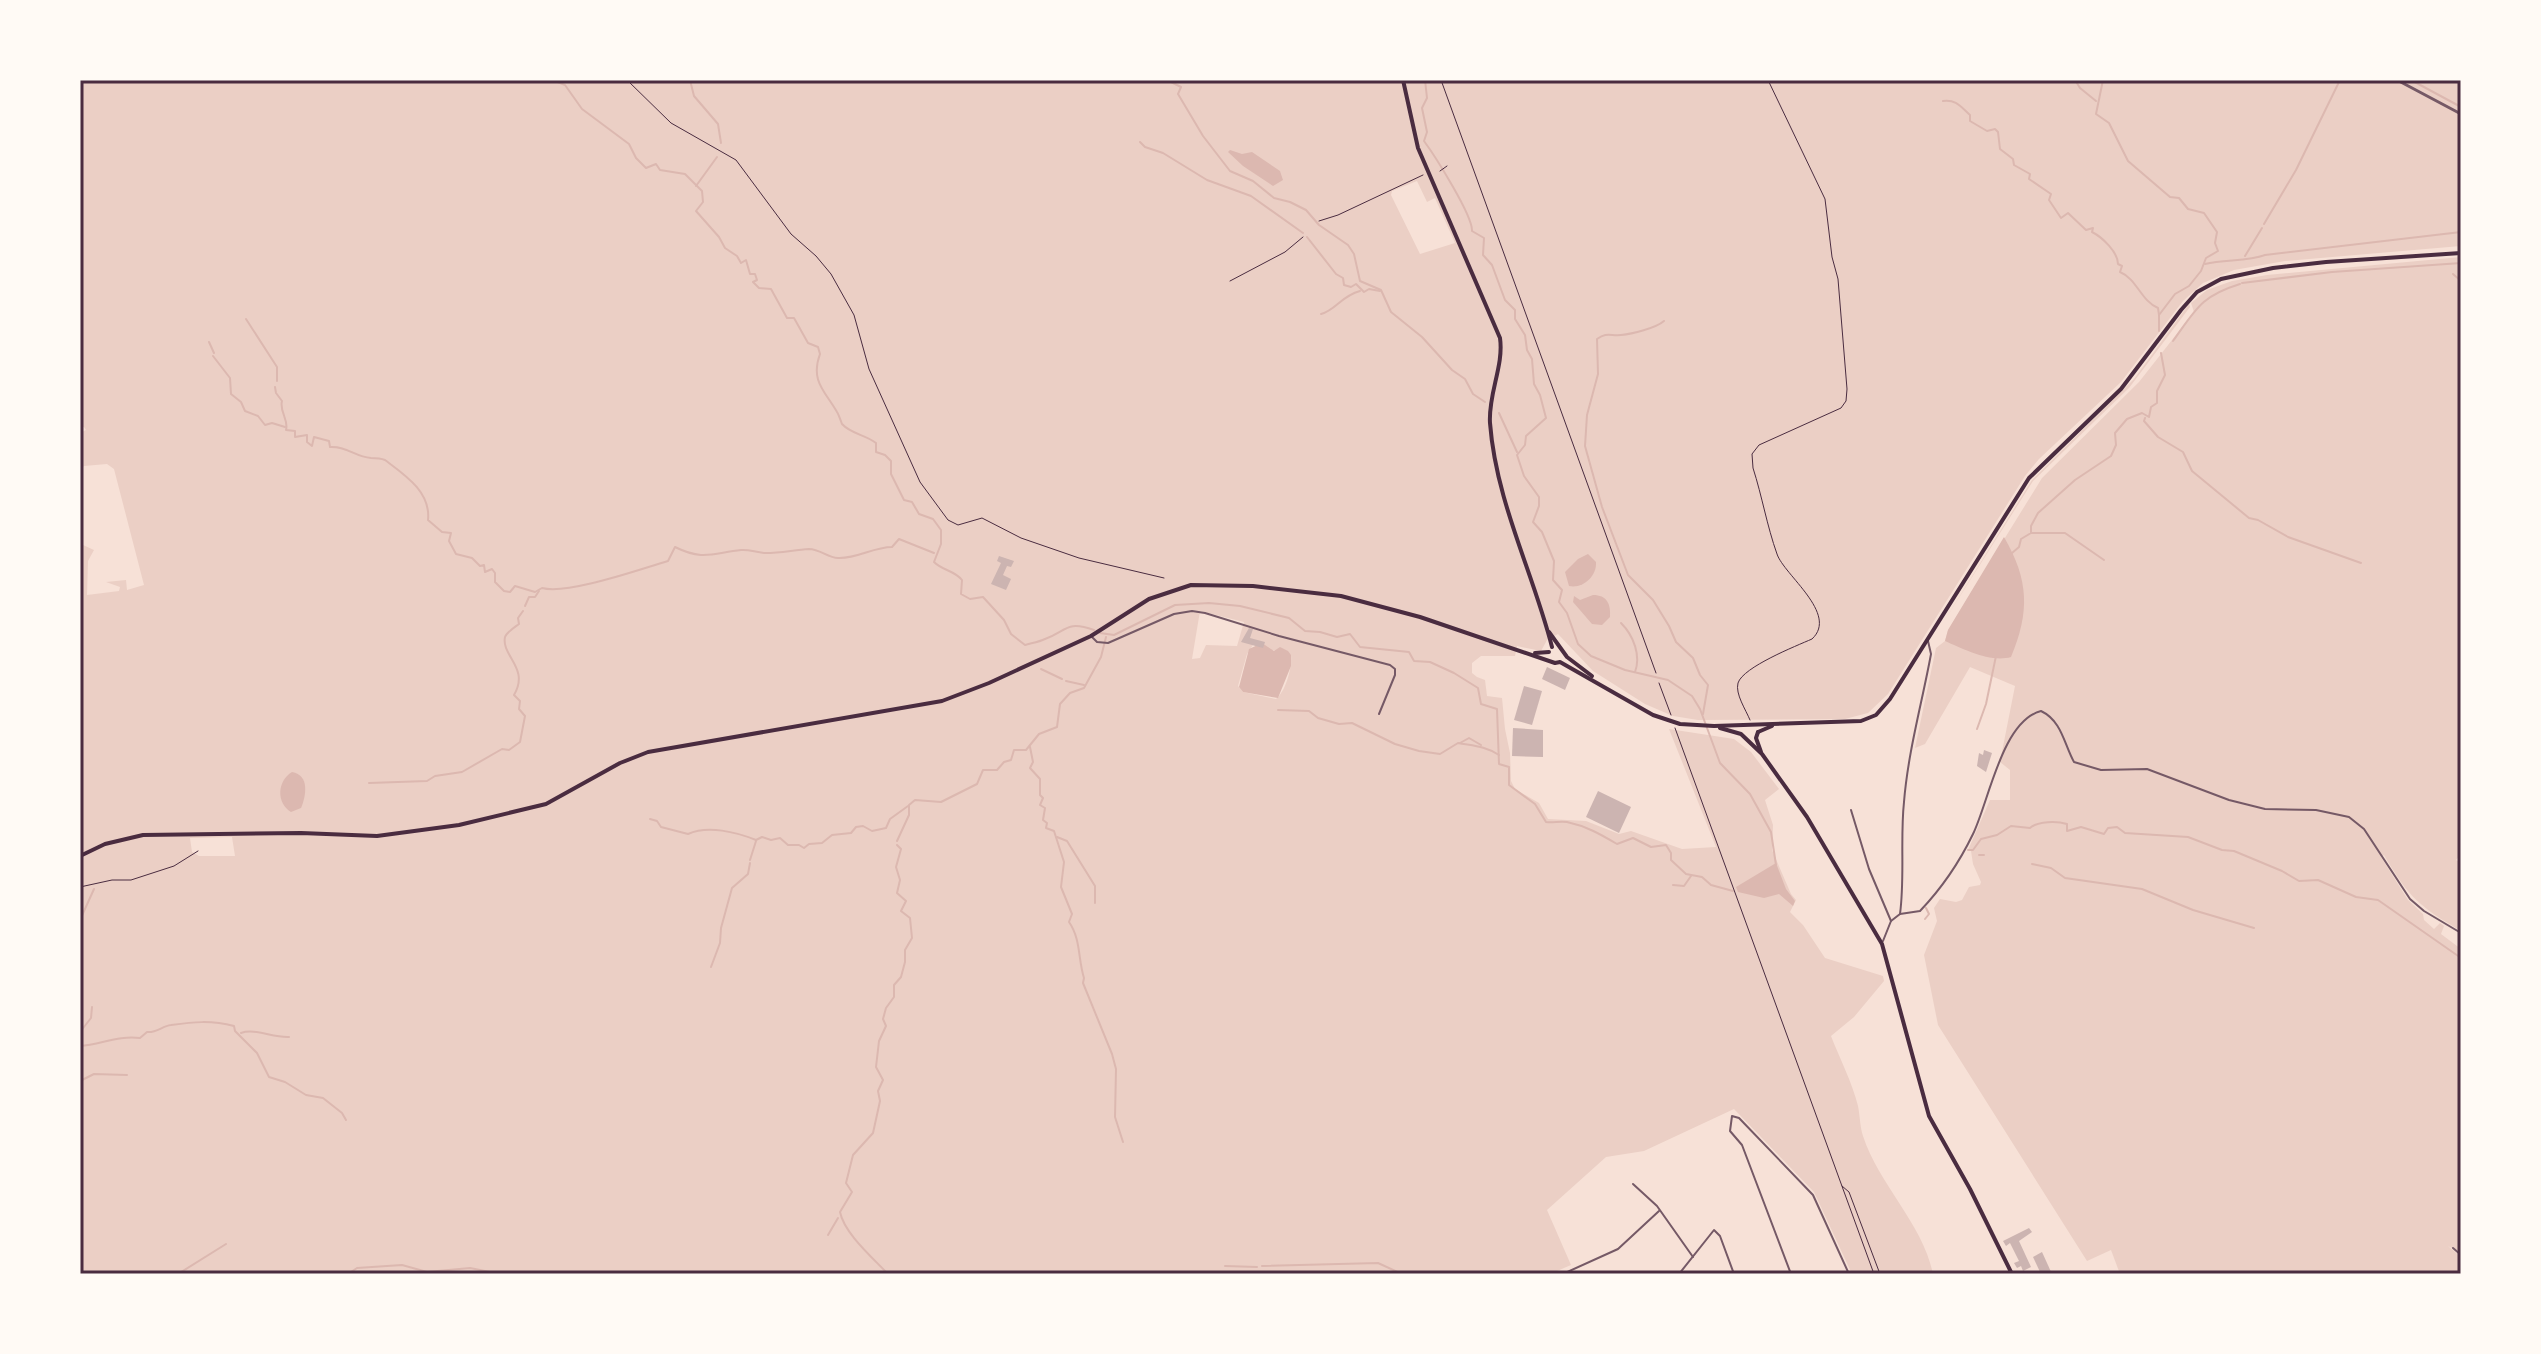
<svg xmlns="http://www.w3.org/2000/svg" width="2541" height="1354" viewBox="0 0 2541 1354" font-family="'Varela Round',sans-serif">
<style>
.green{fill:#ebcfc5;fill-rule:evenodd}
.water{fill:#dcb8b0}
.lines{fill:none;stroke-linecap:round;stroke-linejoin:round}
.stream{stroke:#dcb8b0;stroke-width:2}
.building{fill:#ccb4b1}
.path{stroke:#4a2c40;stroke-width:1}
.minor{stroke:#755966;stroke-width:2}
.tertiary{stroke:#755966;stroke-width:3}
.secondary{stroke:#4a2c40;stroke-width:4}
.neatline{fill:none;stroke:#4a2c40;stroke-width:3}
</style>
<rect width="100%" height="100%" fill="#f7e1d7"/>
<!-- green -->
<g class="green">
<path d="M80,80H2461V246L2285,261L2234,270L2203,283L2183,301L2121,382L2039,459L2025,476L1888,694L1868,713L1845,719L1698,720L1673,716L1645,704L1593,671L1558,634L1547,640L1541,651L1517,646L1515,656H1481L1472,663V673L1477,677L1485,680L1487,696L1502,698L1505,729L1510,753L1511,781L1515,789L1539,803L1548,819L1586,821L1619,834L1631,831L1682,849L1716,847L1669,729L1734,739L1751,752L1779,789L1765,800L1773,825L1772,850L1791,894L1796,900L1790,912L1803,925L1825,958L1883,976L1884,981L1854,1017L1831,1036C1840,1059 1852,1082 1858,1106C1860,1116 1860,1127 1863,1136C1879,1185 1923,1224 1933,1274H1852L1814,1192L1734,1109L1644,1151L1606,1157L1547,1210L1571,1265L1557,1271L1558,1274H80V514L83,545L94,550L88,561L87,595L119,591L120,587L106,582L126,580L127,590L144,585L114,469L107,464L84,466L80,470V433L86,430L84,427H80ZM1417,181L1427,202L1435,198L1455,243L1420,254L1391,195L1392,191ZM1200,611L1244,622L1237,646L1206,645L1200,658L1192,659ZM1253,645L1291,655C1292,668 1286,691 1276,699L1243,692L1238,686L1247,654ZM232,837L235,856H199L192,852L190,838Z"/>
<path d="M2461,257V854L2456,860L2461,863V931C2419,906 2409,898 2384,855L2381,857L2408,900L2423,914L2424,920L2434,929L2440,923L2444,926L2441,934L2461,949V1253L2448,1246L2461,1257V1274H2120L2111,1250L2087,1261L1938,1025L1924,955L1937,921L1934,908L1940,899L1956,902L1962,900L1969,887L1980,885L1981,882L1973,864L1971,851L1968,850L1990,800H2010V770L2000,762L2015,686L1970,667L1925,744L1915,748L1936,648L1945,641L1948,630L2042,478L2139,382L2194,312L2191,303L2207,290L2232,281L2267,275Z"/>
<path d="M2189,304L2190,307L2129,388L2033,481L1943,623L2032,480L2134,379Z"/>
</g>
<!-- water -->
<g class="water">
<path d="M1230,150L1242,154L1252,152L1280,171L1283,180L1273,186L1243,166L1228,152Z"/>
<path d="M2004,537C2029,580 2030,612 2011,657C1991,663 1963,649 1945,641L1948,630Z"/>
<path d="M1588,554L1596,562C1597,576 1583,589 1569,586L1565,572L1578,559Z"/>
<path d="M1593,595C1607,595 1611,604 1610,617L1602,625L1592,624L1573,602L1574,596L1580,600Z"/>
<path d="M1262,643L1274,651L1280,647L1288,651L1291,655V666L1278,698L1243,692L1239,687L1249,649Z"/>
<path d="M292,772C310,775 306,796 301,808L291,812C276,803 277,781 292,772Z"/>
<path d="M1776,863L1786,889L1795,901L1793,906L1779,894L1764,898L1738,892L1736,887Z"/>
</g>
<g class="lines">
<!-- stream -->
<g class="stream">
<path d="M690,80L694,96L718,124L721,143"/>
<path d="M1167,80L1181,87L1178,94L1203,136L1230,171L1253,181L1274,198L1290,202L1306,210L1319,225L1348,245L1354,254L1360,281L1381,290L1391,312L1422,337L1452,370L1465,379L1473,394L1485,402"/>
<path d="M1425,80L1427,98L1422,108L1427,132L1424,141C1435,156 1473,216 1472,231L1484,238L1483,255L1492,265L1505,300L1515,310V319L1525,335L1527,350L1532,359L1534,384L1540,395L1546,418L1526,436L1525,445L1517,455L1524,476L1539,497V506L1533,522L1542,532L1554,561L1553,580L1562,590L1559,602L1567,613L1578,644L1591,656L1625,670L1668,680L1692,696L1700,709L1720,763L1750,794L1771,832L1776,865"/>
<path d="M2075,80L2080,88L2096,101"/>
<path d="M2103,80L2096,114L2109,123L2128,161L2170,197L2179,198L2188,209L2204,213L2217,232L2215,243L2218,251L2206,258L2201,271L2189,286L2175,294L2159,315V331"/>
<path d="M2411,80L2461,107"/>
<path d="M555,81L565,85L582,109L629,144L636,158L646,168L656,164L660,170L685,174L702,191L703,202L696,211L719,237L725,248L737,256L741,263L746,260L750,274H755L757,280L753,282L759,288L771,289L787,318H794L808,343L818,347L820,354C810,381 825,391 837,412C838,413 842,424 842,424C851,434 866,435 876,443V452L885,455L891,461V474L904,500L912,502L919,514L933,519L941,530V544L934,562C943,571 954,570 962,580L961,594L970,599L983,597L1004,620L1011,634L1025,645C1032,643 1039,642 1045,639C1067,631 1066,620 1094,630"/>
<path d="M1943,101C1956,99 1961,107 1970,115V121L1987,131L1995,129L1998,132L2000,149L2013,159L2014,165L2030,174L2029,179L2051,194L2049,200L2061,218L2068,213L2086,230L2093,228L2092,232C2102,237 2118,252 2118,264L2122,266L2120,272C2137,279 2141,301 2158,308L2159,315"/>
<path d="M1140,142L1145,147L1163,153L1207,180L1251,196L1303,233"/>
<path d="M696,186L717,157"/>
<path d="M2264,224L2296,170L2340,80"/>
<path d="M1307,237L1336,274L1343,278L1344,285L1351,287L1356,284L1364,292L1369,289L1380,291"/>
<path d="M2245,256L2262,228"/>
<path d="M2205,264C2225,259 2247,262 2265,255L2461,232"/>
<path d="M2453,274L2461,281"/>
<path d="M2242,283L2332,272L2461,263"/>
<path d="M1321,314C1336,310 1341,296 1360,291"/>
<path d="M246,319L277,367V381"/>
<path d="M1664,321C1656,328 1632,334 1621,335C1610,336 1607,332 1597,339L1598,374L1587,415L1585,446L1602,507L1628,575L1653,600L1669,626L1676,642L1693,658L1700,675L1708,685L1703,714"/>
<path d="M2173,341C2196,309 2201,296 2240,284"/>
<path d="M209,342L214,353"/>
<path d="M213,356L230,378L231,394L241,402L245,411L258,416L265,425L272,423L285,427"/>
<path d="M275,387L276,393L282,401C279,411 289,420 286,430L295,431V437L307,435V442L312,446L314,437L329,441L330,447C347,446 355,457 371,458C376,458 380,458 385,460C405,475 431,492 428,520L442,532L451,533L449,541L456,554L472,558L480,566L484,565L485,572L492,569L495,573V582L504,591L510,592L515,586L535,592L542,588C568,595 640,569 668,561L675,547C703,561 713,553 741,550C749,549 757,553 766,553C780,553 794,550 809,549C820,549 828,558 838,558C857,559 873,547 892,547L899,539L934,553"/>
<path d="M1499,413L1517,452"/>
<path d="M2145,418L2144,421L2158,437L2183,452L2192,471L2249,518L2258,520L2288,537L2361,563"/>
<path d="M2031,533H2065L2104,560"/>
<path d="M2012,553L2019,547L2021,539L2031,533V526L2038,513L2075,480L2111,456L2116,445L2115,433L2127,419L2142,413L2149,417L2151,407L2157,403V391L2165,375L2161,353"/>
<path d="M525,606L529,597H535L539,591"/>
<path d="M1621,623C1634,636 1641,656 1635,672"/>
<path d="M1100,633L1114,635L1175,605L1209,603L1240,606L1289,618L1305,631L1320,632L1337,637L1350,634L1360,647L1409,652L1414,661L1430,662L1454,673L1478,688L1481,704L1497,709L1499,764L1509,767V785L1535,804L1546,822C1553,823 1559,821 1567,822C1586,826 1600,834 1617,844L1633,838L1651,847L1666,845L1671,853V860L1686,874L1702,877L1711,885L1733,891"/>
<path d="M1041,669L1062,679"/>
<path d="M1066,681L1084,685"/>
<path d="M1278,710L1309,711L1318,718L1339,724L1352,723L1395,744L1419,751L1440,754L1458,743C1474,746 1485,746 1499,755"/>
<path d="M1977,729L1986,704L1996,656"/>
<path d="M1460,743L1469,738L1481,745"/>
<path d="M1030,747L1033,762L1030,768L1040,779V795L1043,798L1040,805L1045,808L1043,820L1047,823L1046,828L1054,831L1064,862L1061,887L1072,914L1069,922C1081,939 1078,960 1084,978L1083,983L1112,1054L1116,1069L1115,1117L1123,1142"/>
<path d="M369,783L427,781L435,776L462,772L502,749L509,750L520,742L525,716L519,709L520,701L514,695C530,668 501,656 505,637C507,632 515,627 519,624L518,618L523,611"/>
<path d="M650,819L657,821L661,827L688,834C708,825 736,832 756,840L762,837L771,840L780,838L788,845H799L804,848L809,844L822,843L832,835L851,833L856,827L863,826L872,831L886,828L890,819L908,806"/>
<path d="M1057,837L1067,841L1095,886V903"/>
<path d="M897,841L909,815V805L915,800L941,802L977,784L983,770H997L1004,762L1011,760L1014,750H1026L1039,734L1057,727L1060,704L1070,693L1084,688L1101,657L1106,637"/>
<path d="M1968,850H1973L1981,839L1997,835L2011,826L2030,828C2038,821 2057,821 2067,824V831L2081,827L2104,834L2108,828L2117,827L2125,833L2188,837L2222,850L2234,851L2282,871L2299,881L2318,880L2356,897L2378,900L2461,958"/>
<path d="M1979,855H1984"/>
<path d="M750,860L756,841"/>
<path d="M2032,864L2051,868L2065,878L2142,889L2193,910L2254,928"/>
<path d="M1673,885L1684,886L1691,876"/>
<path d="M1925,919L1929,914L1926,908"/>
<path d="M80,920L94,889"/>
<path d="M711,967L720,943L721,928L732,888L748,874L750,863"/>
<path d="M80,1032L91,1018L92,1007"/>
<path d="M241,1033C255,1028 273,1038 289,1037"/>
<path d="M80,1046C100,1045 118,1035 140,1038L147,1032C157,1033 162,1026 171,1025C193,1022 211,1020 234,1026L235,1031L257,1053L269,1077L285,1082L306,1095L323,1098L342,1113L346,1120"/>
<path d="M80,1081L94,1074L127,1075"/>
<path d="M828,1235L838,1218"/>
<path d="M1225,1266L1257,1267"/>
<path d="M1262,1266L1378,1263L1402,1274"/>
<path d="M178,1274L226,1244"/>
<path d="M348,1274L357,1268L402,1265L427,1272L470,1268L500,1274"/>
<path d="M509,1274L512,1272"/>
<path d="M888,1274C873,1258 844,1233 840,1212L852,1192L846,1183L853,1155L873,1133L880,1101L878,1091L883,1080L876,1067L879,1041L886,1026L883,1019L886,1008L894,997V985L901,977L905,962V950L912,938L910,918L901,911L906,901L897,893L900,880L896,867L901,849L897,845"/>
</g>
</g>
<!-- building -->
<g class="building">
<path d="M999,556L1014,561L1011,567L1007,566L1003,575L1011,579L1006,590L991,584L1001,563L997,561Z"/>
<path d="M1249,628L1253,629L1250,638L1265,642L1263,648L1241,642Z"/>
<path d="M1547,667L1570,678L1565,690L1542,679Z"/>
<path d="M1524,686L1542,691L1532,725L1514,720Z"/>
<path d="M1513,728L1543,730V757L1512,756Z"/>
<path d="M1984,750L1992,753L1986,772L1977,766L1979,753L1983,755Z"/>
<path d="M1598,791L1631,807L1619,833L1586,817Z"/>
<path d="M2029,1228L2032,1232L2019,1241L2031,1267L2023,1271L2021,1266L2017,1268L2014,1263L2019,1261L2010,1243L2006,1246L2003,1241Z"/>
<path d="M2042,1252L2052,1274H2041L2033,1257Z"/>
</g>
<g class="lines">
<!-- path -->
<g class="path">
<path d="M627,80L671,123L736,160L791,234L816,256L831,274L854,315L869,369L920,482L948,520L958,525L982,518L1021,538L1079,558L1164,578"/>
<path d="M1441,80L1656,673"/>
<path d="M1440,171L1447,166"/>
<path d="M1319,221L1338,215L1423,175"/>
<path d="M1230,281L1285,252L1303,237"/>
<path d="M1659,683L1671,715"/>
<path d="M1750,720C1746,710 1735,694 1738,683C1743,667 1796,646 1812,639C1839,614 1784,575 1777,554C1767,526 1762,496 1753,468L1752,454L1759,445L1841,408L1846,401L1847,389L1838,279L1832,257L1825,199L1768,80"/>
<path d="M1675,728L1874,1274"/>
<path d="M80,887L112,880H131L174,866L198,851"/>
<path d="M1842,1186L1849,1192L1880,1274"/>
</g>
<!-- minor -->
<g class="minor">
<path d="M1092,637L1097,642L1108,643L1174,614L1192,611L1205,613L1279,636L1390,665L1395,669V675L1379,714"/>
<path d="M1851,810L1869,869L1891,921"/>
<path d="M1900,914L1920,911C1941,889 1960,861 1973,834C1989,801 2002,721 2041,711C2062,721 2064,744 2074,762L2101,770L2147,769L2229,800L2265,809L2316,810L2349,817L2364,829L2410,899L2424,911L2461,933"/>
<path d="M1883,941L1891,921L1900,914C1905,877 1900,839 1904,802C1908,752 1922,703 1931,654L1928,641"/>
<path d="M1633,1184L1657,1206L1693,1257"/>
<path d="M2453,1248L2461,1255"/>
<path d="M1565,1273L1618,1249L1659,1211"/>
<path d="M1679,1274L1714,1230L1720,1236L1734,1274"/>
<path d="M1791,1274L1742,1145L1730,1131L1732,1116L1739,1118L1813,1195L1849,1274"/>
</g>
<!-- tertiary -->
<path class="tertiary" d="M2397,80L2461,114"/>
<!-- secondary -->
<g class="secondary">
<path d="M1403,80L1418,148L1500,338C1504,366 1488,394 1490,423C1496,502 1533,572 1552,647"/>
<path d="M1549,632L1567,657L1592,676"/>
<path d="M1535,653L1549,652"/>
<path d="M1720,728L1741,734L1762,754L1807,817L1882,944L1929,1116L1970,1189L2012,1274"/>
<path d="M1758,732L1772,726"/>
<path d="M1758,732L1756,738L1761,752"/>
<path d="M80,856L105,844L143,835L301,833L377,836L459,825L546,804L620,763L648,752L942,701L989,683L1091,636L1149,599L1191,585L1253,586L1341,596L1420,617L1555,663L1560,662L1653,715L1680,724L1714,726L1861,721L1876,715L1890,699L2029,478L2121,389L2181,310L2197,292L2221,279L2273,268L2326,262L2461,253"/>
</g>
</g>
<!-- border -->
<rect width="2541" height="1354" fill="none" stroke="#fffaf5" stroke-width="164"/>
<rect x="82" y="82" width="2377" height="1190" class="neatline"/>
</svg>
